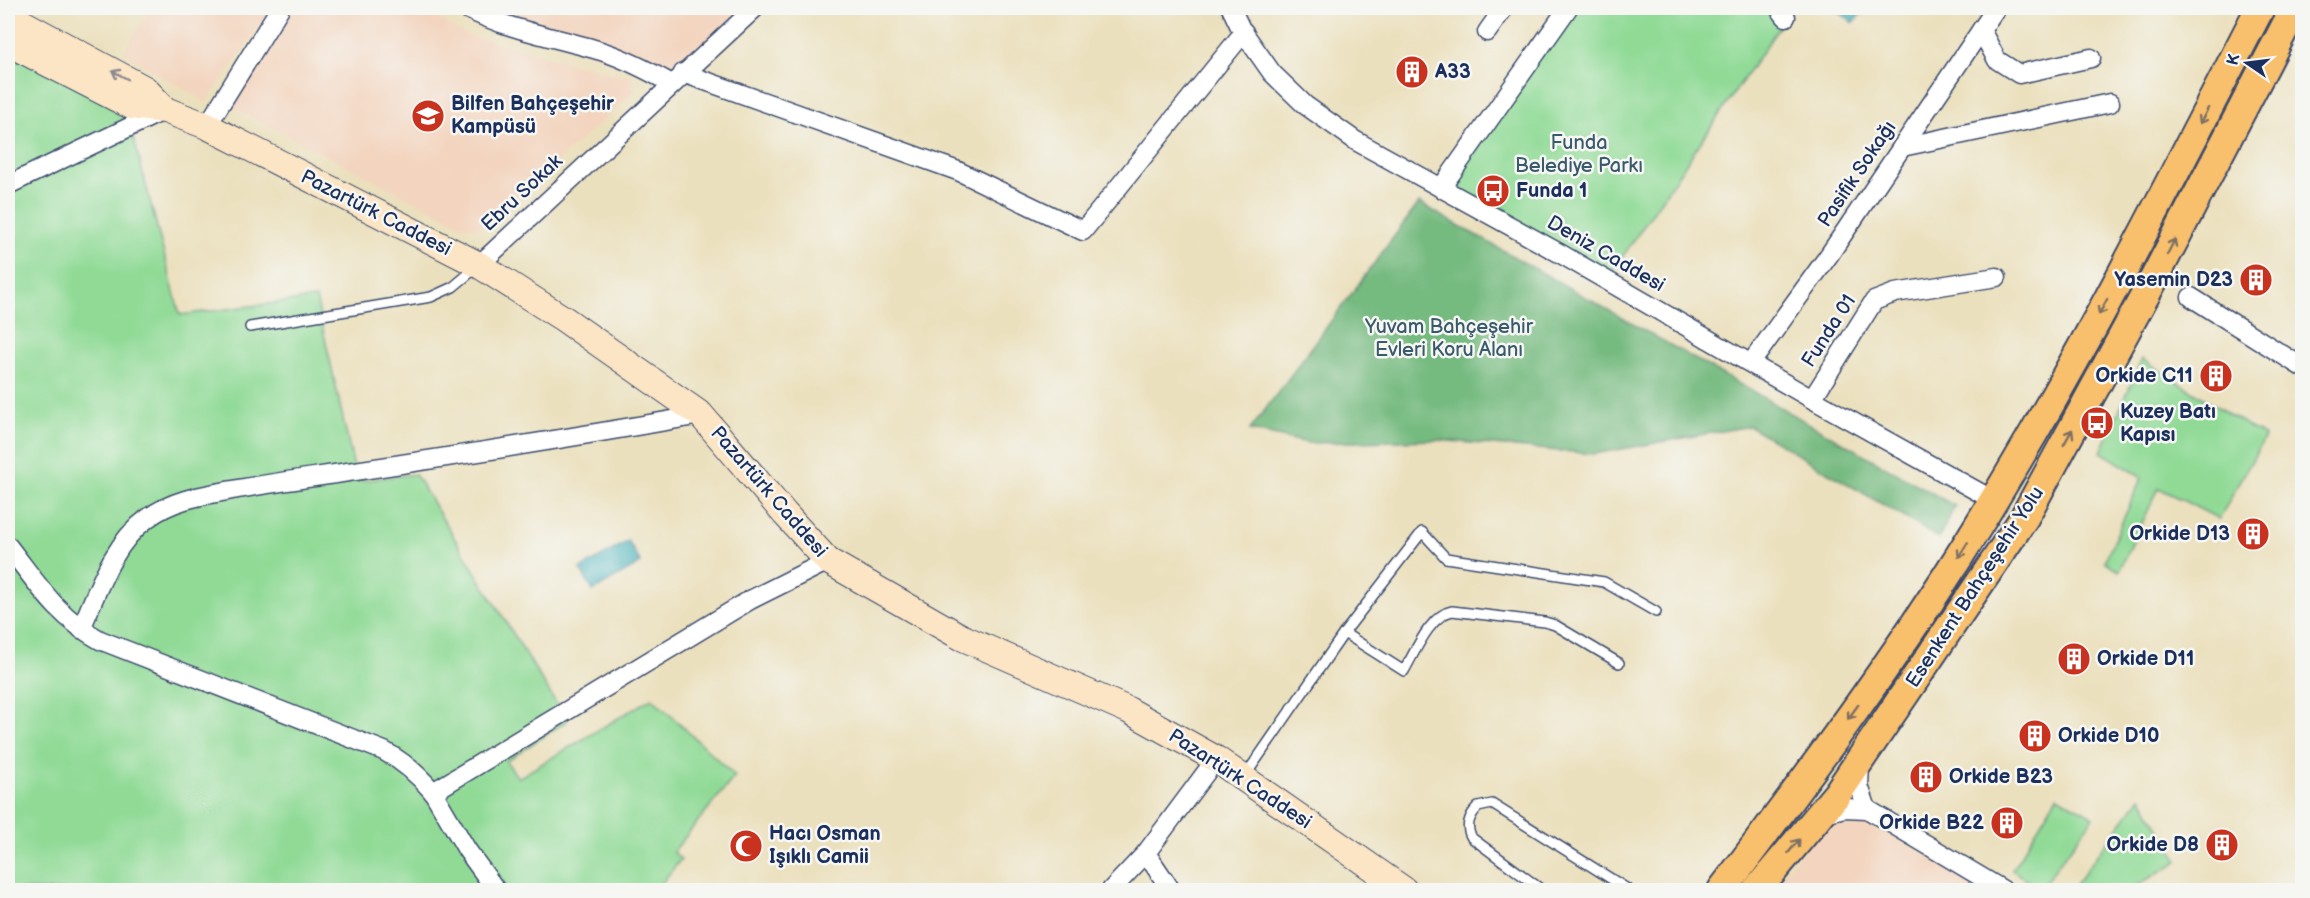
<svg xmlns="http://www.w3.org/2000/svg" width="2310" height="898" viewBox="0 0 2310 898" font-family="'Balsamiq Sans',sans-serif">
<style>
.built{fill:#f3d4be}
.green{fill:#90da96;stroke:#56847a;stroke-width:1.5}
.forest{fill:#74ba7f;stroke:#48746e;stroke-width:1.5}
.water{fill:#3cadb7;stroke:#2c6e8a;stroke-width:1.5}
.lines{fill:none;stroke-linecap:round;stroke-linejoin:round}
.lane-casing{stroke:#3a4a6c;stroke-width:12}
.street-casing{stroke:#3a4a6c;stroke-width:21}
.secondary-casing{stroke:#3a4a6c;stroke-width:28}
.primary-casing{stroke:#3a4a6c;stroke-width:32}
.lane{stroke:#fff;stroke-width:9}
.street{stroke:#fff;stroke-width:18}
.secondary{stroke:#fce5c4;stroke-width:26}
.primary{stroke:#f8bf6c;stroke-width:28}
.oneway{stroke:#8c8a91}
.oneway2{stroke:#7e7064}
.labels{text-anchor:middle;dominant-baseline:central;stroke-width:5;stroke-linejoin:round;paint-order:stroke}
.poi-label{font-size:20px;font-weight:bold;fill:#1b2f5e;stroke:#f6f6f2;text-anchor:start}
.park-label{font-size:20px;fill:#385a6c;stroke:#f6f6f2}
.street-label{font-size:20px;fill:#1b2f5e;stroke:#f6f6f2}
</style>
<rect width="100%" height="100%" fill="#f6f6f2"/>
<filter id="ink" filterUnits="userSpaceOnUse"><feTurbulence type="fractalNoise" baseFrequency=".0167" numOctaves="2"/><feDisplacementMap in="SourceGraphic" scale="12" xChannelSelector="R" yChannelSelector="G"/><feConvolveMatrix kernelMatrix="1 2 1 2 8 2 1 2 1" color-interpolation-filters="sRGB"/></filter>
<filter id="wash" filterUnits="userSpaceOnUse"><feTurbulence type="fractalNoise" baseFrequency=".008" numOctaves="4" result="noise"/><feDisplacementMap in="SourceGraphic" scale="24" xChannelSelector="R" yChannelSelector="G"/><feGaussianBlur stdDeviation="1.35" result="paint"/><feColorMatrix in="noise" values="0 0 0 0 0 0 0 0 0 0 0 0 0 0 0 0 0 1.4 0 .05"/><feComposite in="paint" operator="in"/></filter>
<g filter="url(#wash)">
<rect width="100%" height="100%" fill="#ebe0bd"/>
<!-- built -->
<g class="built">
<path d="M151,8H273L206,102L123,53Z"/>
<path d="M295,8H420L467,35L630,78L635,91L489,223L476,228L462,225L228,105Z"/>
<path d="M465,8H755L672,84Z"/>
<path d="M1845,817L1862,821L1994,890H1769L1827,823Z"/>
</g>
<!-- green -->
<g class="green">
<path d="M1568,8H1779L1786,17L1606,281L1441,188Z"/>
<path d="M8,33L128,117L180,315L316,298L357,481L415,474L567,721L506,761L518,778L652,698L735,776L673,852L681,859L656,890H8Z"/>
<path d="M2142,359L2265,437L2219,519L2159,488L2119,571L2105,561L2142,477L2101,452Z"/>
<path d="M2057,796L2094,817L2040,889L2012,870Z"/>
<path d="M2141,797L2178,861L2130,890H2071Z"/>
</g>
<!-- forest -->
<path class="forest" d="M1419,203L1955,506L1939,538L1750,426L1594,454L1438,440L1308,443L1250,430Z"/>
<!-- water -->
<g class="water">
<path d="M1834,8H1866L1853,23Z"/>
<path d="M628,541L641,563L593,591L580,569Z"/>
</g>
</g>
<g filter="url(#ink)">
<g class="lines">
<defs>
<g id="lane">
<path d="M250,327L431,297L453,287L477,267"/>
<path d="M1344,633L1404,671C1415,652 1430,615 1452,611L1545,622L1555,625L1619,663"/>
<path d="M1245,776L1344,633L1422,532L1446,558L1604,582L1656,612"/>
<path d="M1542,890L1472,838C1465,827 1469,816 1478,807L1492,804L1629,890"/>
</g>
<g id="street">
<path d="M465,8C508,30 555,37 601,51C626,59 649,71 672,84"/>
<path d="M1231,8L1241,29L1272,73L1305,105L1356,141L1561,254L1812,399L1993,500"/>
<path d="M1779,8L1786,17"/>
<path d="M1981,30L1997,60L2019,74L2091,58"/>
<path d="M1487,32L1504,8"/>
<path d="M683,73L958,171L1083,231L1244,32"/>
<path d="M207,126L280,8"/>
<path d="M1902,147L2110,103"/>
<path d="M8,185L165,110"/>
<path d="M1441,188L1568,8"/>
<path d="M479,265L755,8"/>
<path d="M2191,297L2302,367"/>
<path d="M1751,363L1829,255L1996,8"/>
<path d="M1812,399L1874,301L1895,293L1997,277"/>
<path d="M8,546C38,584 56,616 100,640L384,751C404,762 418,774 433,792"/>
<path d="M81,629C98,590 112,544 148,518C175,498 206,495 238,489C277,482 316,477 355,471C470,454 586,435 701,415"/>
<path d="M1860,764L1859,786L1867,809"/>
<path d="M1821,814L1844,808L1867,809L2003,890"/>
<path d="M1146,853L1171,890"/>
<path d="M496,890L467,850L433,792L750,600L828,561"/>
<path d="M1111,890L1146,853L1216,759"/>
</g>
<g id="secondary">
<path d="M8,15L145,89L165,110"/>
<path d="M8,43L131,106L165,110L207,126L479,265L564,319L701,415L785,514L828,561L961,637L1128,710L1216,759L1404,890"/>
</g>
<g id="primary">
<path d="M1722,890C1799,788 1876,685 1946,577C2063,395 2161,200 2260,8"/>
<path d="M1757,890L1837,794L2024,518L2154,279L2295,8"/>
</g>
</defs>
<!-- lane casing -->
<use href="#lane" class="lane-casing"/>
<!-- street casing -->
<use href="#street" class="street-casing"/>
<!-- secondary casing -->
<use href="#secondary" class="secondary-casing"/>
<!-- primary casing -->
<use href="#primary" class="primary-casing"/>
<!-- lane -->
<use href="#lane" class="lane"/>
<!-- street -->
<use href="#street" class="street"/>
<!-- secondary -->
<use href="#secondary" class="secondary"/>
<!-- primary -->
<use href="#primary" class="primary"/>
</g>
<!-- one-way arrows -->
<defs><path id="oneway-shaft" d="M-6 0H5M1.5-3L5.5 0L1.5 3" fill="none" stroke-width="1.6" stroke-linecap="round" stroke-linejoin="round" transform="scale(1.5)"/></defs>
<use class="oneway" href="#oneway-shaft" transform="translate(120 75) rotate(-152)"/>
<g class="oneway2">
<use href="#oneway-shaft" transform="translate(2204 116) rotate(118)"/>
<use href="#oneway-shaft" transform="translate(2171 247) rotate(-63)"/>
<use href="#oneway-shaft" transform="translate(2103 307) rotate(118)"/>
<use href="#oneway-shaft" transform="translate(2068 437) rotate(-61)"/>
<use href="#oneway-shaft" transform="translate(1963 550) rotate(122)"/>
<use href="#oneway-shaft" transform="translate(1853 712) rotate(126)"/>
<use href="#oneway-shaft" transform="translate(1794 846) rotate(-50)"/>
</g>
</g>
<!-- icons -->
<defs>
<symbol id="building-disc" viewBox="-11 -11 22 22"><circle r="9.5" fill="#c8321e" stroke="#f6f6f2"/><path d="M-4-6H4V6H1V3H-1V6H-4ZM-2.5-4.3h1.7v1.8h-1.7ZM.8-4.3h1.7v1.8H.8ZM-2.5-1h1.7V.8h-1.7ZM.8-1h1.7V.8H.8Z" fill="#fff"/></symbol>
<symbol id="school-disc" viewBox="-11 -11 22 22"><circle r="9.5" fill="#c8321e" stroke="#f6f6f2"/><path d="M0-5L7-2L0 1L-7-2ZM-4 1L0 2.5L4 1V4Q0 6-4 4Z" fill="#fff"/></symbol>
<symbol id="bus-disc" viewBox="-11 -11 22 22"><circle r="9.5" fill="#c8321e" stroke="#f6f6f2"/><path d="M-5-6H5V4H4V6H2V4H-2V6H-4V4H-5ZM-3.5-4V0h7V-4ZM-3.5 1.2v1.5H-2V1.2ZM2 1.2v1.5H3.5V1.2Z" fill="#fff"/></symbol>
<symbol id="mosque-disc" viewBox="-11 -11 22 22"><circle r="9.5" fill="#c8321e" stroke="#f6f6f2"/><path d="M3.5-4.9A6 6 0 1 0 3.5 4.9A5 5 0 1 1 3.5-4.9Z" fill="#fff"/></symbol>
</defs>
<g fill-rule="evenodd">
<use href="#building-disc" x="1393" y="53" width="38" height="38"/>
<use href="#school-disc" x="409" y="97" width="38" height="38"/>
<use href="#bus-disc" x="1474" y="172" width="38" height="38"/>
<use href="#building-disc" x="2237" y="261" width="38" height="38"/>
<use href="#building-disc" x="2197" y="357" width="38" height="38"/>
<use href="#bus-disc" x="2078" y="404" width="38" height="38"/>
<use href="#building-disc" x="2234" y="515" width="38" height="38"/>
<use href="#building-disc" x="2055" y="640" width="38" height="38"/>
<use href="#building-disc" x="2016" y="717" width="38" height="38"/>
<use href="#building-disc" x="1907" y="758" width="38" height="38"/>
<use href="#building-disc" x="1988" y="804" width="38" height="38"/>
<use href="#building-disc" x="2203" y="826" width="38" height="38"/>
<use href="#mosque-disc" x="727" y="827" width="38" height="38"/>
</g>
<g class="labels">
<!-- poi labels -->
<g class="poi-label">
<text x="1435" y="72">A33</text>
<text x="451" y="104">Bilfen Bahçeşehir<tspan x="451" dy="23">Kampüsü</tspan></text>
<text x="1516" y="191">Funda 1</text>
<text x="2233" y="280" text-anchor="end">Yasemin D23</text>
<text x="2193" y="376" text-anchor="end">Orkide C11</text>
<text x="2120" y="412">Kuzey Batı<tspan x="2120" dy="23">Kapısı</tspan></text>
<text x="2230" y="534" text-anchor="end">Orkide D13</text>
<text x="2097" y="659">Orkide D11</text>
<text x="2058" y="736">Orkide D10</text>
<text x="1949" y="777">Orkide B23</text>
<text x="1984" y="823" text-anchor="end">Orkide B22</text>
<text x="769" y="834">Hacı Osman<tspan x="769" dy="23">Işıklı Camii</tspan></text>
<text x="2199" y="845" text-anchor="end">Orkide D8</text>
</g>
<!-- park labels -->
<g class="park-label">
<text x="1579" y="143">Funda<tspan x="1579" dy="23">Belediye Parkı</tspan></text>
<text x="1449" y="327">Yuvam Bahçeşehir<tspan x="1449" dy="23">Evleri Koru Alanı</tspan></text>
</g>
<!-- street labels -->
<g class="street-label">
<text transform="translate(1857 174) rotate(-56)">Pasifik Sokağı</text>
<text transform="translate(522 193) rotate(-43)">Ebru Sokak</text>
<text transform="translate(376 213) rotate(27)">Pazartürk Caddesi</text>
<text transform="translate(1606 254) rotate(30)">Deniz Caddesi</text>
<text transform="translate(1829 331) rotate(-57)">Funda 01</text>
<text transform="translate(769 492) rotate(49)">Pazartürk Caddesi</text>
<text transform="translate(1975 587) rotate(-57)">Esenkent Bahçeşehir Yolu</text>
<text transform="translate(1240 779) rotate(33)">Pazartürk Caddesi</text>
</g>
</g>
<!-- margin -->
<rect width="2310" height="898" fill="none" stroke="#f6f6f2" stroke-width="30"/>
<!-- north arrow -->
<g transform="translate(2247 63) rotate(284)" stroke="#f6f6f2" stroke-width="4.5" paint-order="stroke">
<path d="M0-4.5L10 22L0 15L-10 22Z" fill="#1b2f5e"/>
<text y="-9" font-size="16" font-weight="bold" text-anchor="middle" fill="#1b2f5e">K</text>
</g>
</svg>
